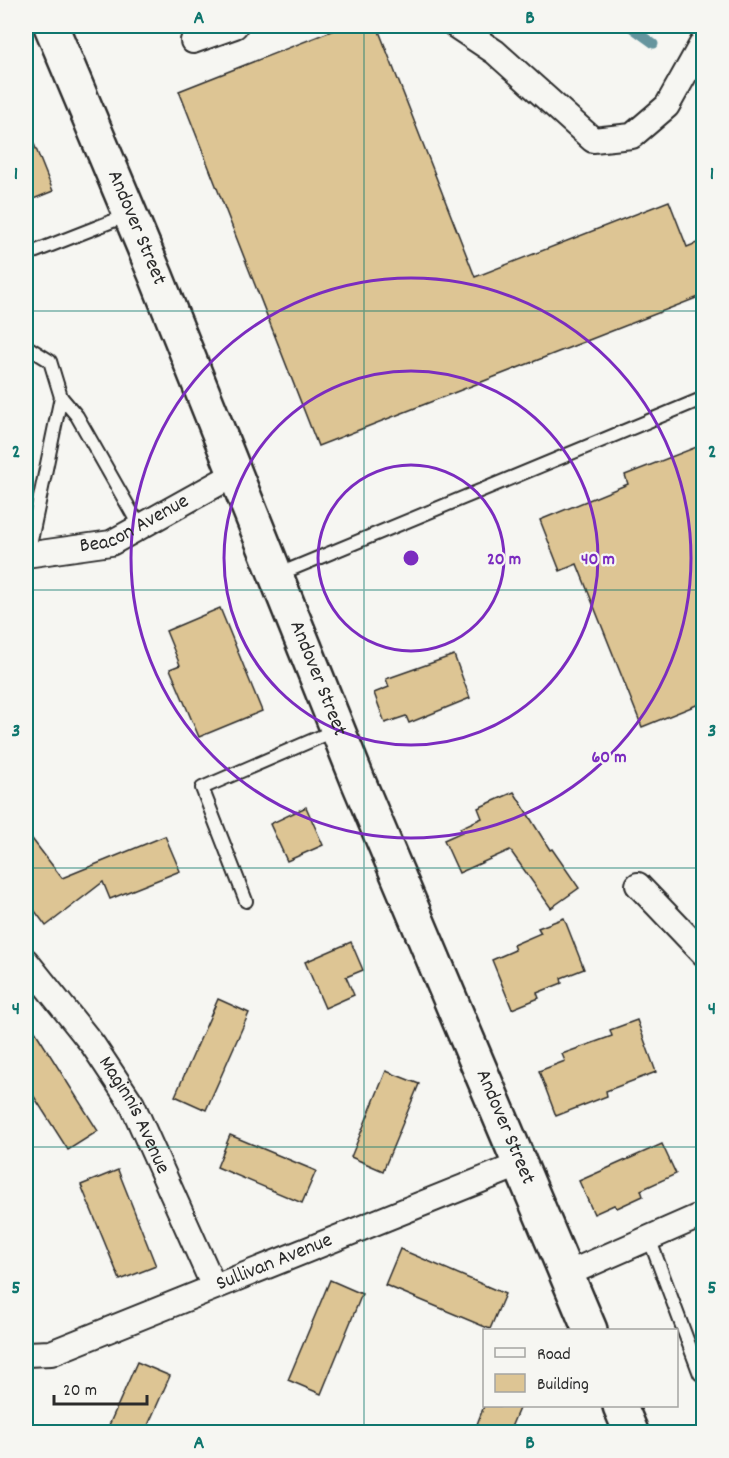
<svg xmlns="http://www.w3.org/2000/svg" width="729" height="1458" viewBox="0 0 729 1458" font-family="Dekko,sans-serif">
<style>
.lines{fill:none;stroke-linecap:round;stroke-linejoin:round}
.stream{stroke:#66959e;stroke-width:9}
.building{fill:#ddc594;stroke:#2b2b2b;stroke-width:1.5}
.service-casing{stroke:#2b2b2b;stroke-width:16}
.minor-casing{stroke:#2b2b2b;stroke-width:28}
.secondary-casing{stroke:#2b2b2b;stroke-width:38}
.service{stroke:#f6f6f2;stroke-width:12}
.minor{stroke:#f6f6f2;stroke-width:24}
.secondary{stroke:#f6f6f2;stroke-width:33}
.grid{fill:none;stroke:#0f766e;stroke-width:1.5;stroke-opacity:0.55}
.ring{fill:none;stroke:#7b2cbf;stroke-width:3}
.labels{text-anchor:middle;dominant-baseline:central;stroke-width:4.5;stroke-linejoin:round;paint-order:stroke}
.street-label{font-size:21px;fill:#2b2b2b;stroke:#f6f6f2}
.centre{fill:#7b2cbf;stroke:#f6f6f2;stroke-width:3}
.ring-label{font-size:18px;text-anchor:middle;font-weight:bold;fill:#7b2cbf;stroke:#f6f6f2;stroke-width:4.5;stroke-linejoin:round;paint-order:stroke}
.neatline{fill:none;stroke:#0f766e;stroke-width:2}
.grid-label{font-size:20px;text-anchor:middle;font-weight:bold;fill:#0f766e}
</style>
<rect width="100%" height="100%" fill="#f6f6f2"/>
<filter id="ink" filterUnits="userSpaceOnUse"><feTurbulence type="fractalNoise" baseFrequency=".0167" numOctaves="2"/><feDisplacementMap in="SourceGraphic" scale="12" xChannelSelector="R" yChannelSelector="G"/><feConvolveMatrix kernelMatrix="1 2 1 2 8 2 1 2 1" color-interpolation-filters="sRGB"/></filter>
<g filter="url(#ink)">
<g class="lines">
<!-- stream -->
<path class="stream" d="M629,26L654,44"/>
</g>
<!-- building -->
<g class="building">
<path d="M344,26H377L475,277L669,201L687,247L704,240V295L318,446L179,91Z"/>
<path d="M26,124L53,191L26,202Z"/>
<path d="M704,444V702L642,727L577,564L560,571L540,520L628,484L625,475Z"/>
<path d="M220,608L262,711L199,737L170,669L180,665L166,631Z"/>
<path d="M454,655L470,698L409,723L406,716L385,723L374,693L389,687L386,679Z"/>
<path d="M514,792L550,850L552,849L579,888L551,908L510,850L459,873L444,840L462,832L460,828L482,818L478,808Z"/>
<path d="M306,807L323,845L287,861L270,824Z"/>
<path d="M26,831L62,878L165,836L180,871L110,899L103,882L46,926L26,899Z"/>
<path d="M564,918L584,969L561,978L562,983L537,993L539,998L512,1009L492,960L515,950L513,945L541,933L538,928Z"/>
<path d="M351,942L363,970L346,977L354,995L325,1008L305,962Z"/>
<path d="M218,999L249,1013L206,1110L175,1096Z"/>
<path d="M26,1017L98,1131L68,1150L26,1084Z"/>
<path d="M637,1020L656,1072L606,1091L607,1096L556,1116L539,1071L565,1061L562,1054L612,1036L610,1030Z"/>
<path d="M386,1071L419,1084L383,1171L351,1157Z"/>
<path d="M230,1135L316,1171L302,1203L217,1167Z"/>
<path d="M662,1144L676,1174L641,1190L643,1196L617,1208L614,1205L594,1214L579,1181Z"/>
<path d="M118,1170L156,1266L120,1280L81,1185Z"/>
<path d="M400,1249L505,1294L490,1329L385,1285Z"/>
<path d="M330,1280L362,1294L321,1394L288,1380Z"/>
<path d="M137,1362L170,1376L145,1432H106Z"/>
<path d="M484,1406H520L509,1432H474Z"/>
</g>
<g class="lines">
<defs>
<g id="service">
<path d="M26,255L128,215"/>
<path d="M26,346L50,361L61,397L77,416L140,527"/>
<path d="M28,555L61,397"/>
<path d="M277,575L704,398"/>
<path d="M246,901L202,788L336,730"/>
<path d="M649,1238L700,1374L704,1373"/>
</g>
<g id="minor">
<path d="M456,26L495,52L593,140L632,136L667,106L704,40"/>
<path d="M193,41L235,26"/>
<path id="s1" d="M26,555L111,543L235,474"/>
<path d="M638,885L704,954"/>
<path id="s2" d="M26,961L93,1045L132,1104L214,1287"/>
<path d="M567,1274L704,1214"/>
<path id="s3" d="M26,1354L51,1353L521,1164"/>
</g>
<g id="secondary">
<path id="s4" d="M51,26L156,276L359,783L590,1330"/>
<path d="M620,1406L631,1432"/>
</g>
</defs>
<!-- service casing -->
<use href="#service" class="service-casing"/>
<!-- minor casing -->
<use href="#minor" class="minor-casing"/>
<!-- secondary casing -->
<use href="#secondary" class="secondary-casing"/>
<!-- service -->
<use href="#service" class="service"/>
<!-- minor -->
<use href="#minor" class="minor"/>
<!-- secondary -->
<use href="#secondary" class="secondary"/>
</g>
</g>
<!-- grid -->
<path class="grid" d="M364,26V1432M26,311H704M26,590H704M26,868H704M26,1147H704"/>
<!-- distance rings -->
<g class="ring">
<circle cx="411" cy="558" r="93"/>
<circle cx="411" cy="558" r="187"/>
<circle cx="411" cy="558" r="280"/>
</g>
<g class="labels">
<!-- street labels -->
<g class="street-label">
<text stroke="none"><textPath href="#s4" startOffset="219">Andover Street</textPath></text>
<text stroke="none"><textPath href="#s1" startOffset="114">Beacon Avenue</textPath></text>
<text stroke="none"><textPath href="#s4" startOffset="705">Andover Street</textPath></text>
<text stroke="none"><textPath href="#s2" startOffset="189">Maginnis Avenue</textPath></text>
<text stroke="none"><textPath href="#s4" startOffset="1191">Andover Street</textPath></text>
<text stroke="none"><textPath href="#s3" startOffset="266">Sullivan Avenue</textPath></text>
</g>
</g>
<circle cx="411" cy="558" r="9" class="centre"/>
<g class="ring-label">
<text x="504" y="564">20 m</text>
<text x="598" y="564">40 m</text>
<text x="609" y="762">60 m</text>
</g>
<!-- margin -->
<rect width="729" height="1458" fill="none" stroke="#f6f6f2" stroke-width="66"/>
<!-- legend -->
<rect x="483" y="1329" width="195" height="78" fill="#f6f6f2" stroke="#a5a5a2" stroke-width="1.5"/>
<rect x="495" y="1348" width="30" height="9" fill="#f6f6f2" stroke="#a5a5a2" stroke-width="1.5"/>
<text x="537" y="1359" font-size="18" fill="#2b2b2b">Road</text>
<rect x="495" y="1374" width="30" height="18" fill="#ddc594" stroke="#a5a5a2" stroke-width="1.5"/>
<text x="537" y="1389" font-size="18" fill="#2b2b2b">Building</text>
<!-- scale -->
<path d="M54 1395v9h93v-9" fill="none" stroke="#2b2b2b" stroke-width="3"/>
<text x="63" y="1395" font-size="18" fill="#2b2b2b" stroke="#f6f6f2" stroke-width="4.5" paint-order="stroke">20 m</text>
<rect x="33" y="33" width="663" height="1392" class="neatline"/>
<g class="grid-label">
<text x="199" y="23">A</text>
<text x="530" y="23">B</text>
<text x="16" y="179">1</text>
<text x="712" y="179">1</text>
<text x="16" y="457">2</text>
<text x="712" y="457">2</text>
<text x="16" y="736">3</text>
<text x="712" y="736">3</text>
<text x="16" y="1014">4</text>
<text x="712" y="1014">4</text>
<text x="16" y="1293">5</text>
<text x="712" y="1293">5</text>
<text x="199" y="1448">A</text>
<text x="530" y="1448">B</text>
</g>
</svg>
